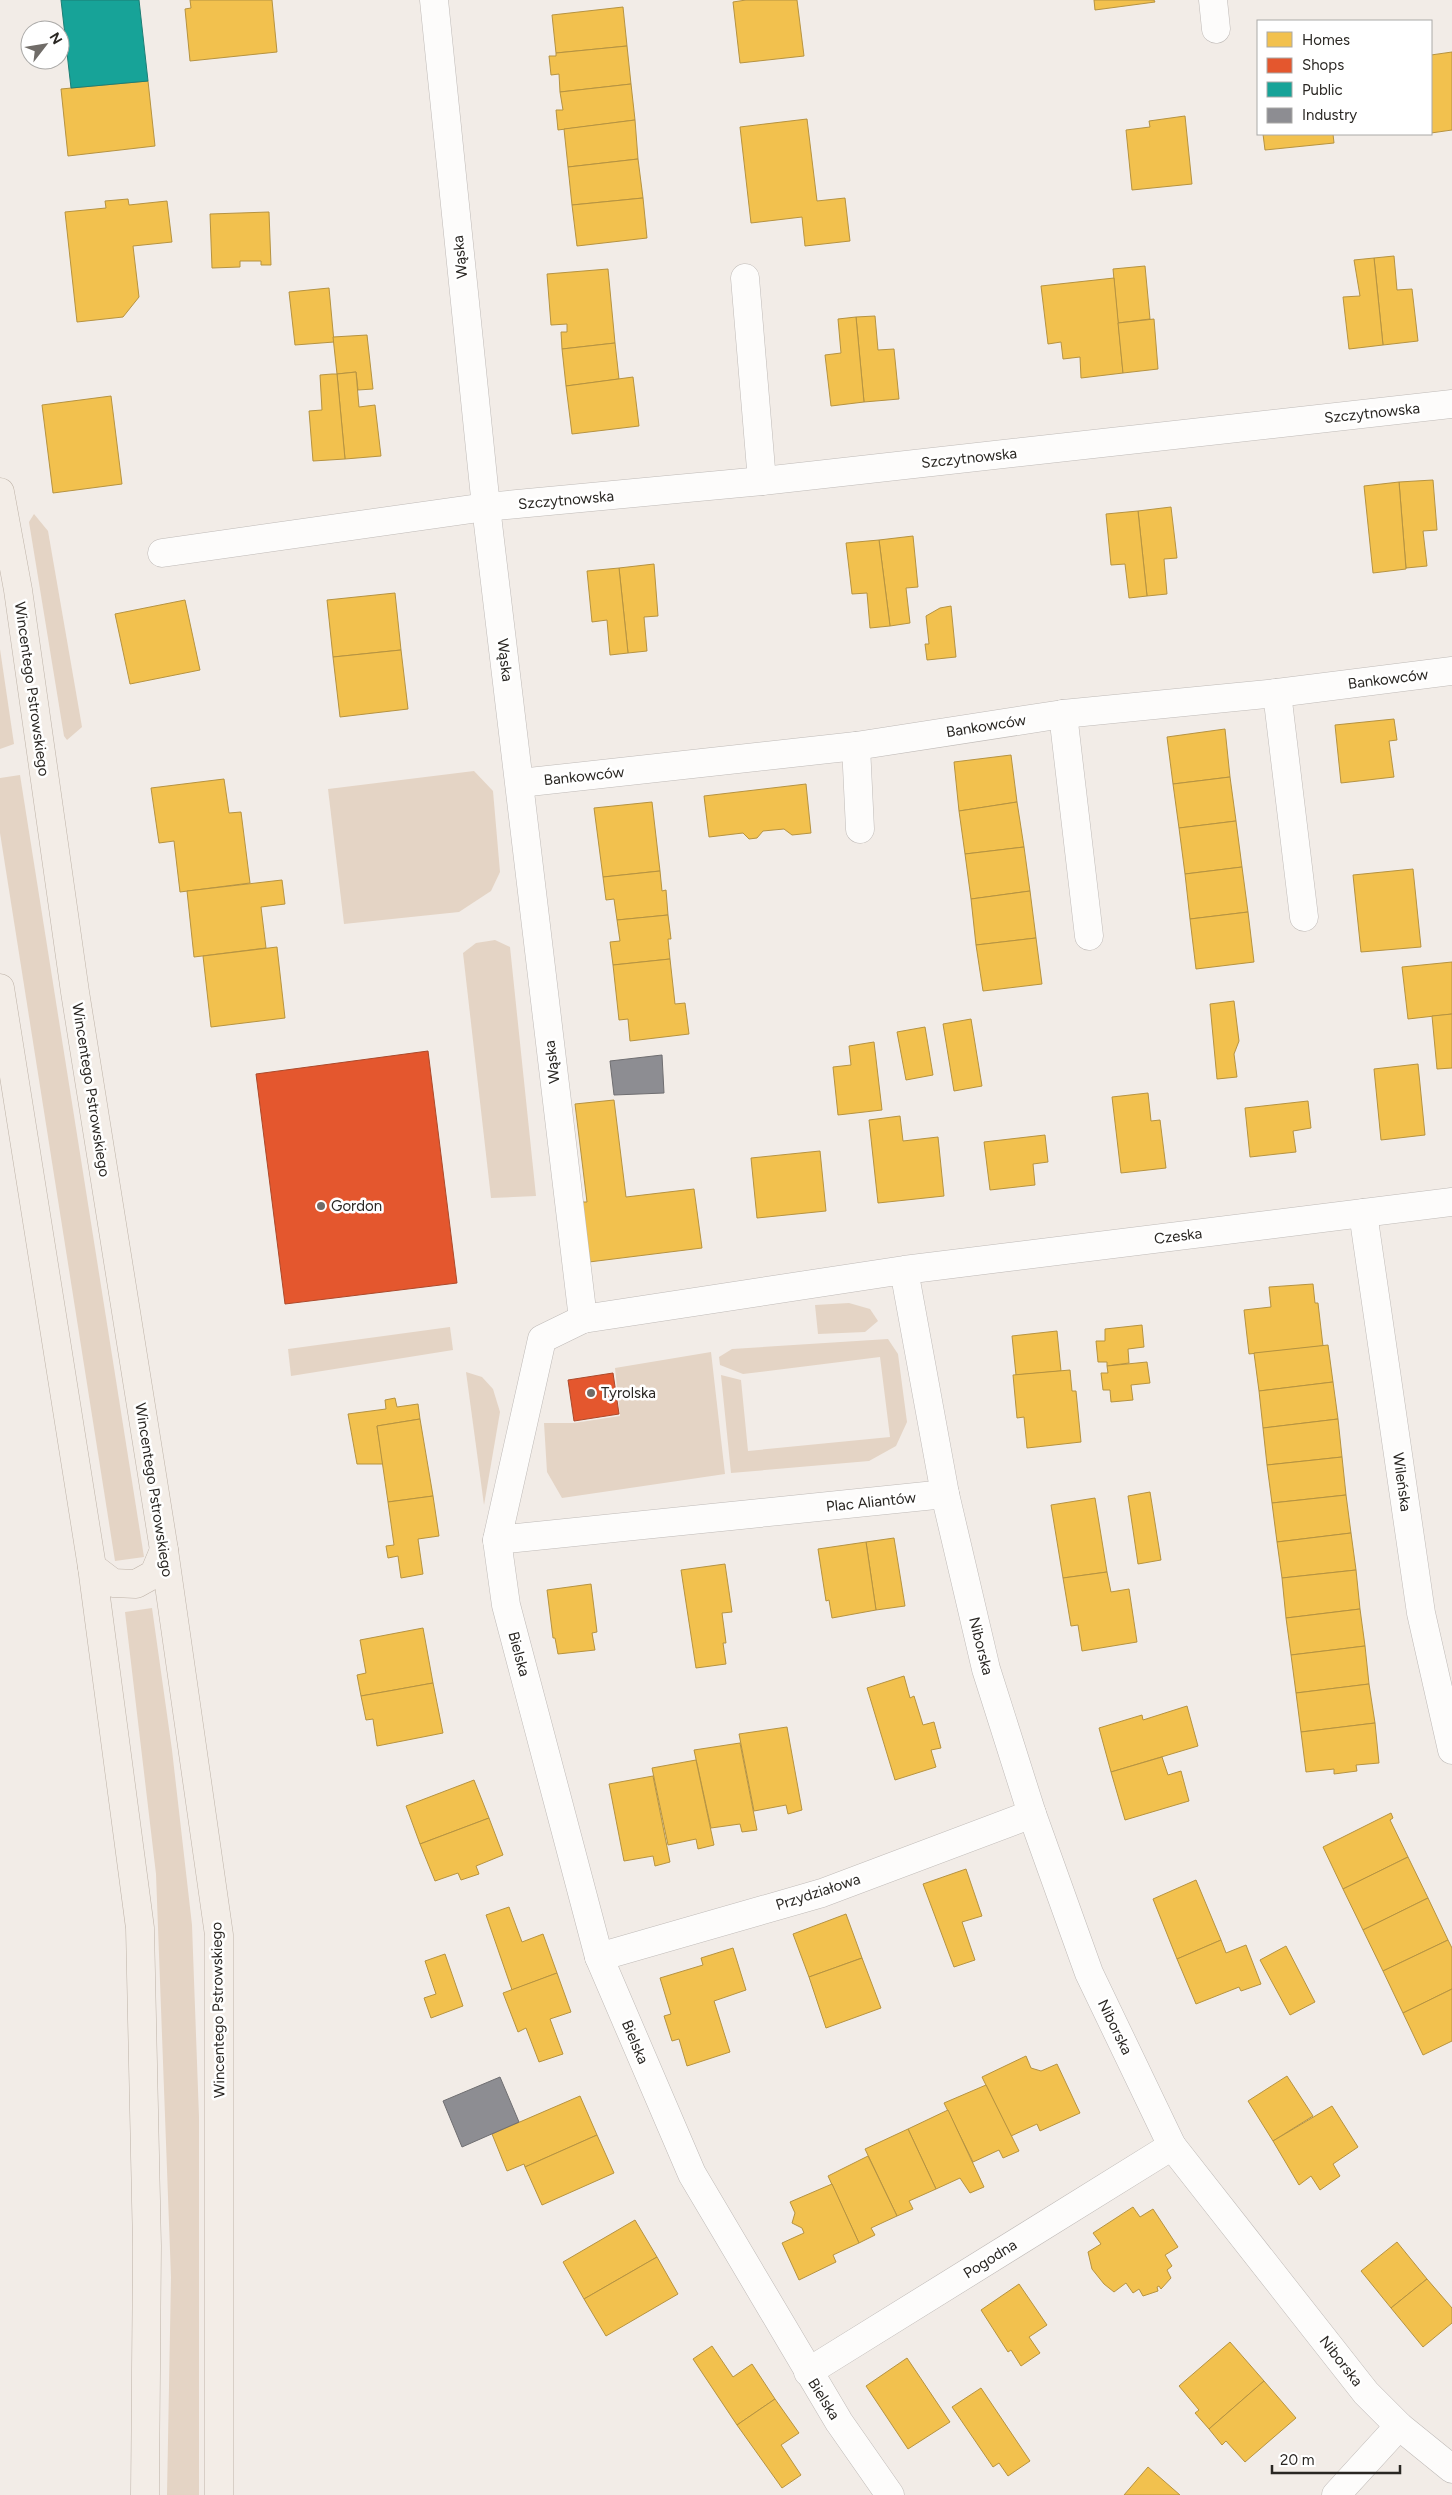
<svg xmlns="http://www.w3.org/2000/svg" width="1452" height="2495" viewBox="0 0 1452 2495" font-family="Figtree,sans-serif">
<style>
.green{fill:#e4d4c5}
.homes{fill:#f2c14e;stroke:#b69341}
.shops{fill:#e4572e;stroke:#ac492b}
.public{fill:#17a398;stroke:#1d7e75}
.industry{fill:#8d8d92;stroke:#6f6e71}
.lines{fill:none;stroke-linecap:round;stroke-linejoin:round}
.minor-casing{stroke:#bfbab7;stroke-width:29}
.major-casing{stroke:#bdb2a7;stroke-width:29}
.minor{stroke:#fdfcfb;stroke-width:28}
.major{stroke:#f3ede7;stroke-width:28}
.poi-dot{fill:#706c68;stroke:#fff;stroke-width:2}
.labels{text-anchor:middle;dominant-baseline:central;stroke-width:5;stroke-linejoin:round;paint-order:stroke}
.street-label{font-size:15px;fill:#2a2723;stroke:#fff}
.poi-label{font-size:15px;fill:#2a2723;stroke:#fff;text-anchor:start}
</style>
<rect width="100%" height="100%" fill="#f2ece7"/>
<!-- green -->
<g class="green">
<path d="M34,514L48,531L82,727L67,740L64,736L29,522Z"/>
<path d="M0,649L14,744L0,749Z"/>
<path d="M474,771L493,791L500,872L491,891L459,912L344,924L328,789Z"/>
<path d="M20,775L144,1557L115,1561L0,833V778Z"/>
<path d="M495,940L510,947L536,1196L491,1198L463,953L476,943Z"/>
<path d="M849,1303L870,1309L878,1321L865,1332L818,1334L815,1305Z"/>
<path d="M450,1327L453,1350L291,1376L288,1349Z"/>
<path d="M888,1339L898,1354L907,1422L896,1446L869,1461L731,1473L721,1375L741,1380L748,1451L890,1437L880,1357L743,1374L720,1365L719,1357L732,1349Z"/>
<path d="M711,1352L725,1474L562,1498L547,1472L544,1423H574L620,1416L615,1368Z"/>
<path d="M466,1372L482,1377L493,1389L500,1412L484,1505Z"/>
<path d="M152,1608L172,1750L192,1925L199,2117V2495H167L171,2277L156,1874L125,1612Z"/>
</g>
<!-- homes -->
<g class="homes">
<path d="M190,0H272L277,52L190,61L185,9L191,8Z"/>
<path d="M746,0H797L804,56L740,63L733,2Z"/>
<path d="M1094,0H1154L1155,2L1095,10Z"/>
<path d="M623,7L627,46L556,53L552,15Z"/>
<path d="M627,46L631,84L560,92L559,74L551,75L549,56H556V53Z"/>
<path d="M1452,52V130L1431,133V55Z"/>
<path d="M148,81L155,146L68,156L61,89Z"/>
<path d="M631,84L635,120L558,130L556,110H563L560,92Z"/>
<path d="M1185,116L1192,184L1132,190L1126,130L1150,127L1149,121Z"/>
<path d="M807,119L817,201L845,198L850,241L805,246L802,217L751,223L740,127Z"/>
<path d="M635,120L638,159L568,167L564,129Z"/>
<path d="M1263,134H1333L1334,143L1265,150Z"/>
<path d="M638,159L643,198L572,205L568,167Z"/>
<path d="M643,198L647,238L577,246L572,205Z"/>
<path d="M128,199L129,205L167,201L172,242L133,246L139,297L123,317L77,322L65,212L106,208L105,201Z"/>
<path d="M269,212L271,265H261V261H240V267L212,268L210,214Z"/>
<path d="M1394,256L1397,290L1412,289L1418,341L1383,345L1374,258Z"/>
<path d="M1374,258L1383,345L1349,349L1343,297L1360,296L1354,260Z"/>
<path d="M1145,266L1150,319L1118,323L1113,269Z"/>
<path d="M608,269L615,343L562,349L561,332H567V324L551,325L547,274Z"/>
<path d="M1114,278L1123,373L1081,378L1080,357L1063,359L1061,342L1048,344L1041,286Z"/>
<path d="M329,288L334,342L295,345L289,292Z"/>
<path d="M875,316L878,350L894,349L899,399L864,402L856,317Z"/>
<path d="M856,317L864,402L831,406L825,355L841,353L838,319Z"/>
<path d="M1154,319L1158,369L1123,373L1118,323Z"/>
<path d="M367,335L373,389L358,390L356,372L337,374L333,337Z"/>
<path d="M615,343L619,379L566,386L562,349Z"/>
<path d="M356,372L359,407L375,405L381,456L345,459L337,374Z"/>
<path d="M332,374H337L345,459L313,461L309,411L322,410L320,375Z"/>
<path d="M633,377L639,426L572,434L566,386Z"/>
<path d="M111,396L122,484L53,493L42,405Z"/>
<path d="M1433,480L1437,530L1423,531L1427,566L1406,568L1399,482Z"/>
<path d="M1399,482L1406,569L1373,573L1364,486Z"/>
<path d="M1171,507L1177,558L1164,559L1167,594L1147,596L1138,511Z"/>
<path d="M1138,511L1147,596L1129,598L1125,564L1111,565L1106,514Z"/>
<path d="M913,536L918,587L906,588L910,623L890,626L879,540Z"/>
<path d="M879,540L890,626L870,628L867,593L852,594L846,543Z"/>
<path d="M654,564L658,616L644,617L647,651L628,653L619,568Z"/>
<path d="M619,568L628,653L610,655L607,620L592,622L587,571Z"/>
<path d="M395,593L401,650L333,657L327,600Z"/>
<path d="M185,600L200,670L130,684L115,614Z"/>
<path d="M951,606L956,657L927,660L925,644H929L926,616L940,608Z"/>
<path d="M401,650L408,709L340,717L333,657Z"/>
<path d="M1394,719L1397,740L1389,741L1394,777L1341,783L1335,725Z"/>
<path d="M1225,729L1230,777L1173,784L1167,737Z"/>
<path d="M1011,755L1017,802L959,811L954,762Z"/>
<path d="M1230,777L1236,821L1179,828L1173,784Z"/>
<path d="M224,779L229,813L241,812L250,883L180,892L174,841L159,843L151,788Z"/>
<path d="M806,784L811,833L792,835L784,829L763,831L757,838L749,839L743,833L709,837L704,796Z"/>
<path d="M652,802L660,871L603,877L594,808Z"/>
<path d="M1017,802L1024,847L965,854L959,811Z"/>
<path d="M1236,821L1242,867L1185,874L1179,828Z"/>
<path d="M1024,847L1030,891L971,899L965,854Z"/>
<path d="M1242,867L1248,912L1190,919L1185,874Z"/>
<path d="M1413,869L1421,947L1361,952L1353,875Z"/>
<path d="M660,871L662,891L666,890L668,915L617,920L614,899L606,900L603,877Z"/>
<path d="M282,880L285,904L261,907L266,948L194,957L187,891Z"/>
<path d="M1030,891L1036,938L976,945L971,899Z"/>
<path d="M1248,912L1254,962L1196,969L1190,919Z"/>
<path d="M668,915L671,939H668L670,959L613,965L610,942L620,941L617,920Z"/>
<path d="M1036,938L1042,984L983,991L976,945Z"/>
<path d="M277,947L285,1018L211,1027L203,956Z"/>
<path d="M670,959L675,1004L685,1003L689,1034L630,1041L628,1019L619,1020L613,965Z"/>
<path d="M1452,962V1014L1408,1019L1402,967Z"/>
<path d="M1234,1001L1239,1041L1234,1054L1237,1077L1217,1079L1210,1004Z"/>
<path d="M1452,1014V1068L1437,1069L1432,1016Z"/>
<path d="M971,1019L982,1086L954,1091L943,1024Z"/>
<path d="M925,1027L933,1075L906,1080L897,1032Z"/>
<path d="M874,1042L882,1110L838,1115L833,1067L851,1065L849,1046Z"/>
<path d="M1418,1064L1425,1135L1381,1140L1374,1069Z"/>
<path d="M1148,1093L1151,1121L1160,1120L1166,1168L1121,1173L1112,1097Z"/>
<path d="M614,1100L626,1197L694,1189L702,1248L589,1262L582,1202H587L575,1104Z"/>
<path d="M1308,1101L1311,1128L1293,1131L1296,1152L1250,1157L1245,1108Z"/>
<path d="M900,1116L903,1141L938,1137L944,1196L878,1203L869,1120Z"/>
<path d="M1045,1135L1048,1162L1033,1164L1035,1185L990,1190L984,1142Z"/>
<path d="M820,1151L826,1211L757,1218L751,1158Z"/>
<path d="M1313,1284L1315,1303H1318L1323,1346L1249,1354L1244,1310L1271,1307L1269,1287Z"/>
<path d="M1142,1325L1144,1347L1128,1349L1129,1363L1107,1366V1362H1098L1096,1341H1105V1329Z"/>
<path d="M1057,1331L1061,1371L1016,1375L1012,1336Z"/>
<path d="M1328,1345L1333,1382L1259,1391L1254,1353Z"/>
<path d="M1147,1362L1150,1383L1131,1385L1133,1400L1111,1402L1110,1390H1103L1101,1373H1108L1107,1366Z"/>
<path d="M1070,1370L1072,1391H1076L1081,1442L1027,1448L1024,1417L1017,1418L1013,1375Z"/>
<path d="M1333,1382L1338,1419L1263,1428L1259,1391Z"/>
<path d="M395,1398L397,1407L418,1404L420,1419L377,1426L383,1464H357L348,1414L386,1409L385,1400Z"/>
<path d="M420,1419L433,1496L388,1502L377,1426Z"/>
<path d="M1338,1419L1342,1457L1267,1465L1263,1428Z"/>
<path d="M1342,1457L1346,1495L1272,1503L1267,1465Z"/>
<path d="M1150,1492L1161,1560L1138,1564L1128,1496Z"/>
<path d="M1346,1495L1351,1533L1277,1542L1272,1503Z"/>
<path d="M433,1496L439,1536L418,1539L423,1574L401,1578L398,1556L388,1558L386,1546L394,1545L388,1502Z"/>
<path d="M1095,1498L1107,1572L1063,1578L1051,1505Z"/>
<path d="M1351,1533L1356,1570L1282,1578L1277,1542Z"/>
<path d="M894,1538L905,1606L876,1610L866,1542Z"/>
<path d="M866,1542L876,1610L832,1618L829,1600L826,1601L818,1549Z"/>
<path d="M725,1564L732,1612L722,1613L726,1643H723L726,1664L696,1668L681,1570Z"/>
<path d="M1356,1570L1360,1609L1286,1618L1282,1578Z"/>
<path d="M1107,1572L1111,1592L1129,1589L1137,1642L1082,1651L1078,1625L1071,1626L1063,1578Z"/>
<path d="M591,1584L597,1632L592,1633L595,1650L558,1654L555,1638H553L547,1590Z"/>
<path d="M1360,1609L1365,1646L1291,1655L1286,1618Z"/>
<path d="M423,1628L433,1683L361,1696L357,1675L366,1673L360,1640Z"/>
<path d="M1365,1646L1369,1684L1296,1693L1291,1655Z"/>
<path d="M904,1676L910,1698L914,1696L923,1725L934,1722L941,1748L931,1750L936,1767L895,1780L867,1688Z"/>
<path d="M433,1683L443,1733L377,1746L373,1719L366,1720L361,1696Z"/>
<path d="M1369,1684L1375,1723L1301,1732L1296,1693Z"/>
<path d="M1187,1706L1198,1746L1111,1772L1099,1728L1142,1715L1143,1720Z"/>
<path d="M1375,1723L1379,1763L1356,1765L1357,1771L1334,1774V1769L1306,1772L1301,1732Z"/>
<path d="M787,1727L802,1810L788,1814L786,1805L754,1811L739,1734Z"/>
<path d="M740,1743L757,1830L742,1832L740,1824L711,1828L694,1750Z"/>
<path d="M1162,1757L1168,1775L1181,1771L1189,1801L1125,1820L1111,1772Z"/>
<path d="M696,1760L714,1845L698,1849L696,1839L668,1845L652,1768Z"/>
<path d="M653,1776L670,1862L655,1866L653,1856L624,1861L609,1784Z"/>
<path d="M474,1780L489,1818L420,1844L406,1806Z"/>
<path d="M1391,1813L1393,1818L1390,1820L1408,1857L1343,1889L1323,1847Z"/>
<path d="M489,1818L503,1855L476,1866L479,1874L461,1880L458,1873L435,1881L420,1844Z"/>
<path d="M1408,1857L1428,1898L1363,1930L1343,1889Z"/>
<path d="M966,1869L982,1916L962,1922L975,1960L954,1967L923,1884Z"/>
<path d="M1196,1880L1221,1940L1177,1959L1153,1899Z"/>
<path d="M1428,1898L1448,1940L1383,1971L1363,1930Z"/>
<path d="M509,1907L522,1942L543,1934L557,1973L512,1990L486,1915Z"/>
<path d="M846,1914L862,1958L809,1977L793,1934Z"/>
<path d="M1221,1940L1226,1953L1246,1945L1261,1984L1241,1991L1239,1987L1196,2004L1177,1959Z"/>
<path d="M1448,1940L1452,1948V1989L1403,2013L1383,1971Z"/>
<path d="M1286,1946L1315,2002L1290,2015L1260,1960Z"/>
<path d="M733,1948L746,1990L714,2001L730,2052L687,2066L679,2039L672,2041L664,2016L671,2014L660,1978L703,1965L701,1958Z"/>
<path d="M445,1954L463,2006L431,2018L424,1998L436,1994L425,1961Z"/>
<path d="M862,1958L881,2008L826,2028L809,1977Z"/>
<path d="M557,1973L571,2012L550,2019L563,2054L539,2062L526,2028L518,2032L503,1993Z"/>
<path d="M1452,1989V2041L1423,2055L1403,2013Z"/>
<path d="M1026,2056L1031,2068L1041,2071L1057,2064L1080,2113L1040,2131L1037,2124L1011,2136L982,2077Z"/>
<path d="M1287,2076L1313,2116L1273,2141L1248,2101Z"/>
<path d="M986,2085L1019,2151L1003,2158L999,2150L973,2162L944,2103Z"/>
<path d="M580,2096L597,2135L525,2167L524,2164L507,2171L492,2134Z"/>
<path d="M1332,2106L1358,2147L1333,2164L1340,2176L1320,2190L1311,2176L1299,2185L1273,2141Z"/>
<path d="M948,2110L984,2187L970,2193L960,2178L936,2189L908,2129Z"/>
<path d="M908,2129L936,2189L909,2201L913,2209L897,2216L865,2149Z"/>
<path d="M597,2135L614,2173L542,2205L525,2167Z"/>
<path d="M868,2156L897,2216L871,2228L875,2235L859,2243L828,2176Z"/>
<path d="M832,2184L859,2243L833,2255L836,2262L799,2280L782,2243L804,2233L802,2228L792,2223L795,2213L790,2202Z"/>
<path d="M1133,2207L1140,2217L1153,2209L1178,2247L1165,2255L1172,2266L1167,2270L1171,2278L1161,2289L1159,2286L1157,2287L1158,2291L1143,2296L1139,2289L1133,2293L1126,2283L1114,2292L1104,2284L1092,2269L1088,2252L1101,2244L1093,2233Z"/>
<path d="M635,2220L657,2257L584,2299L563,2262Z"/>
<path d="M1397,2242L1427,2279L1391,2308L1361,2271Z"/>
<path d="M657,2257L678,2294L606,2336L584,2299Z"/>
<path d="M1427,2279L1452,2308V2323L1423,2347L1391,2308Z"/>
<path d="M1019,2284L1047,2325L1029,2337L1040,2353L1021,2366L1011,2350L1008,2352L981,2310Z"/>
<path d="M1230,2342L1264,2381L1209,2429L1195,2413L1199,2410L1179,2386Z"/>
<path d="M712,2346L733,2377L752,2364L775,2399L737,2425L693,2359Z"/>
<path d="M907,2358L950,2422L908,2449L866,2386Z"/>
<path d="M1264,2381L1296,2418L1245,2462L1226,2441L1222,2445L1209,2429Z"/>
<path d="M981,2388L1030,2461L1008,2476L999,2463L993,2467L952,2407Z"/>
<path d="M775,2399L799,2433L781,2445L801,2475L782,2488L737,2425Z"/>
<path d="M1148,2467L1180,2495H1124Z"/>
</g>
<!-- shops -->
<g class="shops">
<path d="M428,1051L457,1283L285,1304L256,1074Z"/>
<path d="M613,1373L619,1414L574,1421L568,1380Z"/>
</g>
<!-- public -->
<path class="public" d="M61,0H139L148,81L71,88Z"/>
<!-- industry -->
<g class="industry">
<path d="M662,1055L664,1093L614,1095L610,1061Z"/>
<path d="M500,2077L519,2122L462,2147L443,2101Z"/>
</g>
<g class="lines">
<defs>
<g id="minor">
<path d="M434,0L486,507L583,1319"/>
<path d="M1213,0L1216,29"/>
<path d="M745,278L762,481"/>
<path d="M162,553L486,507L762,481L1452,404"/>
<path d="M1277,693L1304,917"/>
<path d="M1063,714L1089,936"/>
<path d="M856,746L860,829"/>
<path d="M520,783L856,746L1063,714L1277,693L1452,671"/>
<path d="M1363,1213L1421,1613L1452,1750"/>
<path d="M904,1270L945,1494L497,1540L542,1339L583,1319L904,1270L1452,1202"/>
<path d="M945,1494L986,1669L1032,1814L1089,1973L1172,2146L1366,2393L1399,2426L1452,2469"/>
<path d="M497,1540L506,1605L599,1957L692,2174L839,2422L890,2495"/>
<path d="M599,1957L822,1893L1032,1814"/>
<path d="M808,2372L1172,2146"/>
<path d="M1336,2495L1399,2426"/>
</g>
<g id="major">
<path d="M0,492L18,590L75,992L164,1550L219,1935V2495"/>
<path d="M0,988L92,1567L140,1928L147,2246L145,2495"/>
<path d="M92,1567L113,1583L136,1584L154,1574L164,1550"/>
</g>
</defs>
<!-- minor casing -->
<use href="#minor" class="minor-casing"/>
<!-- major casing -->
<use href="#major" class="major-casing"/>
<!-- minor -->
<use href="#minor" class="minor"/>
<!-- major -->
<use href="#major" class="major"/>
</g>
<!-- markers -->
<g class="poi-dot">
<circle cx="321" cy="1206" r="5"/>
<circle cx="591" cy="1393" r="5"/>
</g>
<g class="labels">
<!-- street labels -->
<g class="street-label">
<text transform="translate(460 257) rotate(-96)">Wąska</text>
<text transform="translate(1372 413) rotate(-6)">Szczytnowska</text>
<text transform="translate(969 458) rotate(-6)">Szczytnowska</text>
<text transform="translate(566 500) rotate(-5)">Szczytnowska</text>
<text transform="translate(505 660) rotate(83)">Wąska</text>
<text transform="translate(1388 679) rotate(-7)">Bankowców</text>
<text transform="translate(32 689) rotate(82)">Wincentego Pstrowskiego</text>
<text transform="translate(986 726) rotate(-9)">Bankowców</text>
<text transform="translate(584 776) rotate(-6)">Bankowców</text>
<text transform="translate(552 1062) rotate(-97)">Wąska</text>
<text transform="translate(91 1090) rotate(81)">Wincentego Pstrowskiego</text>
<text transform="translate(1178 1236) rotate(-7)">Czeska</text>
<text transform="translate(1402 1482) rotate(82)">Wileńska</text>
<text transform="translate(154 1490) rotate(81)">Wincentego Pstrowskiego</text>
<text transform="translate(871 1502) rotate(-6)">Plac Aliantów</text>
<text transform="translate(981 1646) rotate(76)">Niborska</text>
<text transform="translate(519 1654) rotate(75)">Bielska</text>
<text transform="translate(818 1892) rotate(-18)">Przydziałowa</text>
<text transform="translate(218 2010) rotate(-91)">Wincentego Pstrowskiego</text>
<text transform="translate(1115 2027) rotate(64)">Niborska</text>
<text transform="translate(635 2042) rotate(67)">Bielska</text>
<text transform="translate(990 2259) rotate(-32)">Pogodna</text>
<text transform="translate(1341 2361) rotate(52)">Niborska</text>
<text transform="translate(824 2399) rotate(58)">Bielska</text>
</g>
<!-- poi labels -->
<g class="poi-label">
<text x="331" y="1206">Gordon</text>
<text x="601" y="1393">Tyrolska</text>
</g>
</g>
<!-- legend -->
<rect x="1257" y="20" width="175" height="115" fill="#ffffff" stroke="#aaa9a7"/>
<rect x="1267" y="32" width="25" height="15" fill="#f2c14e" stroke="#aaa9a7"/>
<text x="1302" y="45" font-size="15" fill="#2a2723">Homes</text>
<rect x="1267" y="58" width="25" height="15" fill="#e4572e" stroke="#aaa9a7"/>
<text x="1302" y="70" font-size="15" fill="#2a2723">Shops</text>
<rect x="1267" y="82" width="25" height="15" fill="#17a398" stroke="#aaa9a7"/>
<text x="1302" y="95" font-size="15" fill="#2a2723">Public</text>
<rect x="1267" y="108" width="25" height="15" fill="#8d8d92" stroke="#aaa9a7"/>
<text x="1302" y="120" font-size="15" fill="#2a2723">Industry</text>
<!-- north arrow -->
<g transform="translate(45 45) rotate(59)"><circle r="24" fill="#ffffff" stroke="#aaa9a7"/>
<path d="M0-4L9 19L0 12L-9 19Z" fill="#706c68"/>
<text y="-8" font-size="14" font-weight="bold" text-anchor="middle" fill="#2a2723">N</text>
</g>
<!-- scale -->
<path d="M1272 2465v8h128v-8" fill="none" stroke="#2a2723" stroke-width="2.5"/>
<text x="1280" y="2465" font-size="15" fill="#2a2723" stroke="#ffffff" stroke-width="4" paint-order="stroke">20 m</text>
</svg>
